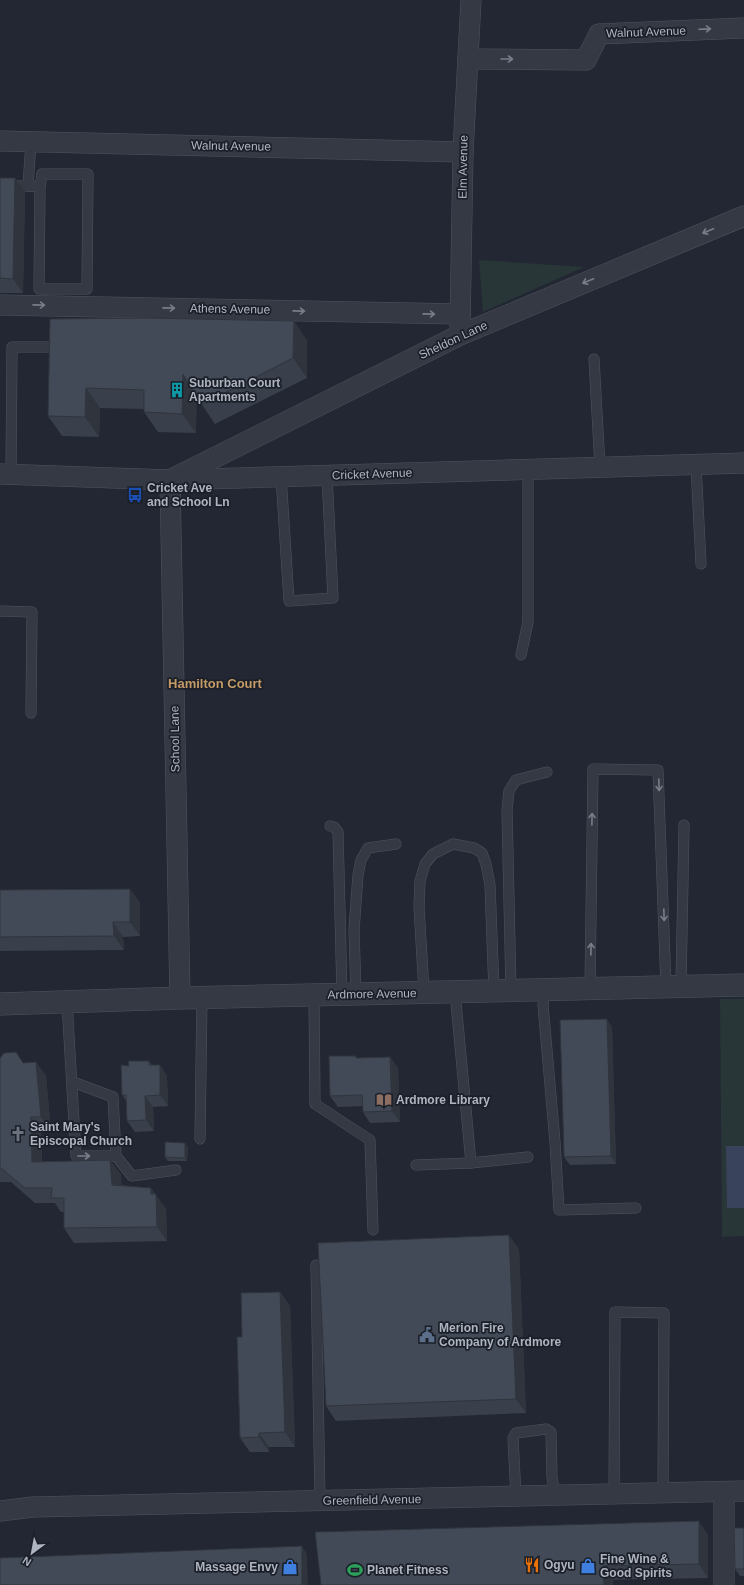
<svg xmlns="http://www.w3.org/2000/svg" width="744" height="1585" viewBox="0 0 744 1585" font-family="Helvetica,sans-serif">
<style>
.green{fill:#283638}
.water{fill:#39435b}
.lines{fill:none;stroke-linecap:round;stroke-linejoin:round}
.service-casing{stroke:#4f545f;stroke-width:11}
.minor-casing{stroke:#4f545f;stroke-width:21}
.tertiary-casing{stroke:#4f545f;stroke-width:23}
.service{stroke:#353944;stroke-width:10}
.minor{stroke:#353944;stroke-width:20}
.tertiary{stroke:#353944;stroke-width:22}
.wall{fill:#3a404b}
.shaded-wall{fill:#2f343d}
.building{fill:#434a57;stroke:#2f343d}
.oneway{stroke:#787d89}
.labels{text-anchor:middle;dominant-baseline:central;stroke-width:3.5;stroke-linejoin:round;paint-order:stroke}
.street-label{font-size:12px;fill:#afb4c1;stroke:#1a1f28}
.poi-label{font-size:12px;font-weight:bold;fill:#afb4c1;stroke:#1a1f28;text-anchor:start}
.neighbourhood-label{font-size:13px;font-weight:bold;fill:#c49a67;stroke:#1a1f28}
</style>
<rect width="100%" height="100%" fill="#222733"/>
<!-- green -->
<g class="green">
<path d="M479,260L584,267L483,312Z"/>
<path d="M720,999H744V1236L722,1237Z"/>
</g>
<!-- water -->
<path class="water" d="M726,1146H744V1208H727Z"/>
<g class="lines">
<defs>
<g id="service">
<path d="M0,186H28L31,142"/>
<path d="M28,186L40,187L39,289H87L88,174H42L40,187"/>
<path d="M594,359L600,467"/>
<path d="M696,465L701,564"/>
<path d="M11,475L12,347H53"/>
<path d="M281,476L289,601L333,598L327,475"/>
<path d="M0,611L32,612L31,713"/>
<path d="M521,655L528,622V469"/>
<path d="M330,826L334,827L338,832L342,994"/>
<path d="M681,986L684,825"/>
<path d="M590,988L593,769L658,770L666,987"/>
<path d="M511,990L507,810L509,791L516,780L547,772"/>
<path d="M545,990L543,1005L555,1142L559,1210L636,1208"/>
<path d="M424,992L419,907L420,881L425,864L433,854L453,844L474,848L482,853L486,864L490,885L494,991"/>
<path d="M356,994L354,930L358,875L361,860L368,848L396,844"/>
<path d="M314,995L315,1104L370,1140L373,1230"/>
<path d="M67,1002L76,1156H116L113,1097L73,1082"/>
<path d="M200,1139L202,997"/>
<path d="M116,1156L132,1176L176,1170"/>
<path d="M471,1163L528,1157"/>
<path d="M416,1165L471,1163L455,992"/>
<path d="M316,1265L320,1501"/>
<path d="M614,1495L615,1312L664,1313L663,1493"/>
<path d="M516,1497L513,1438L516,1433L546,1429L551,1432L552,1477L555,1496"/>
</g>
<g id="minor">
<path d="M468,59L586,60L599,34L744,28"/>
<path d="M0,141L463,152"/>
<path d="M0,305L460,314"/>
<path d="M460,327L463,152L471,0"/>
<path d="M0,474L170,480L744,463"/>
<path d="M180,998L170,480L460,335L744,216"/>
<path d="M724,1492V1585"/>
<path d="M0,1511L33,1507L744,1491"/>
</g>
<path id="tertiary" d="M0,1004L180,998L744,985"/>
</defs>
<!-- service casing -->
<use href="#service" class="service-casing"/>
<!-- minor casing -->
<use href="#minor" class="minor-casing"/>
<!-- tertiary casing -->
<use href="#tertiary" class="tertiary-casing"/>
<!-- service -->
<use href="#service" class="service"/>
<!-- minor -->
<use href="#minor" class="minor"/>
<!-- tertiary -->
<use href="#tertiary" class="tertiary"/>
</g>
<!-- wall -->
<g class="wall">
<path d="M0,178H15L25,192L23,293H0Z"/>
<path d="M50,319L307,340V378L215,424L196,396V433L158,432L144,412V409L100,408L99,437L62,436L48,416Z"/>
<path d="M130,889L140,903V936L123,937L124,950L0,951V890Z"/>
<path d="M612,1027L616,1164L570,1165L564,1157Z"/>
<path d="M390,1057L398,1068L400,1122L370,1123L363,1112V1106L338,1107L330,1096L357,1058Z"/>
<path d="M0,1058L24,1063L36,1062L46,1076L51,1131H41L42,1161L121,1174V1185L151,1188L166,1209L167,1241L74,1243L64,1228V1212H61L55,1203H35L11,1182H0Z"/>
<path d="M149,1061L152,1065H160L167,1076L168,1106L153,1107L154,1131L135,1132L127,1121V1102L122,1095L129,1066Z"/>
<path d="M188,1147L187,1161H168L165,1157Z"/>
<path d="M519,1249L526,1413L336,1421L326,1406Z"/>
<path d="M280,1292L290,1306L295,1447H269V1452H250L240,1438L242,1337Z"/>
<path d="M744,1528V1576H740L735,1569Z"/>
<path d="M708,1535V1578L321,1585Z"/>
</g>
<!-- shaded-wall -->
<g class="shaded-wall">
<path d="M15,178L25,192L23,293L13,279Z"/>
<path d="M294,321L307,340V378L293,358Z"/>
<path d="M183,374L197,394L196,433L182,414Z"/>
<path d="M86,388L100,408L99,437L85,417Z"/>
<path d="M130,889L140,903V936L130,922Z"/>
<path d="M113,922L123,937L124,950L114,936Z"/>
<path d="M607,1019L612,1027L616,1164L611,1156Z"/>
<path d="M390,1057L398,1068L400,1122L392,1111Z"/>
<path d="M36,1062L46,1076L51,1131L41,1117Z"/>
<path d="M160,1065L167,1076L168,1106L160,1095Z"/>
<path d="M145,1096L153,1107L154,1131L146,1120Z"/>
<path d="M31,1117L41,1131L42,1176L32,1162Z"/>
<path d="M185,1143L188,1147L187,1161L185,1158Z"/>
<path d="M110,1160L121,1174L122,1199L112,1185Z"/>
<path d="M151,1188L166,1209L167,1241L157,1227L151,1194Z"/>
<path d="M509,1235L519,1249L526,1413L516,1399Z"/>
<path d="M280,1292L290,1306L295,1447L285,1432Z"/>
<path d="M259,1433L269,1447V1452L259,1437Z"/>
<path d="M699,1521L708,1535V1578L699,1564Z"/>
<path d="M302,1546L307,1554L308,1585H302Z"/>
<path d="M603,1566L613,1580V1585H604Z"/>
</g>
<!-- building -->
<g class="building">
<path d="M0,178H15L13,279L0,278Z"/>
<path d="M148,318L294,321L293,358L201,405L183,374L182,414L144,412V390L86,388L85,417L48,416L50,319Z"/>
<path d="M130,889V922H113L114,936L0,937V890Z"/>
<path d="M607,1019L611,1156L564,1157L560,1020Z"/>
<path d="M16,1052L23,1063L36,1062L41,1117H31L32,1162L110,1160L112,1185L151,1188V1194H156L157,1227L64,1228V1198H51L52,1188H25L1,1168H0V1058L4,1053Z"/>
<path d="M329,1056H356V1058L390,1057L392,1111L363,1112L362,1095L330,1096Z"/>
<path d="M128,1061H149V1065H160V1095L145,1096L146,1120L127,1121L126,1095H122L121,1065L129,1066Z"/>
<path d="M165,1142L185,1143V1158L165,1157Z"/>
<path d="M509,1235L516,1399L326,1406L318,1243Z"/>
<path d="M280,1292L285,1432L259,1433V1437L240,1438L237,1337H242L241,1293Z"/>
<path d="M699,1521V1564L603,1566L604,1585H321L315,1532Z"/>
<path d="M734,1528H744V1569H735Z"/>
<path d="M302,1546V1585H0V1558Z"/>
</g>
<!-- one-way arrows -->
<defs><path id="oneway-shaft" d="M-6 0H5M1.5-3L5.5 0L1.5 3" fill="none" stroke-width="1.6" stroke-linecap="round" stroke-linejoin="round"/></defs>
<g class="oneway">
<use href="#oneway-shaft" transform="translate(705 29) rotate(-2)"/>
<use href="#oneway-shaft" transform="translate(507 59)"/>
<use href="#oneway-shaft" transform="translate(708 231) rotate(157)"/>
<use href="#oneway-shaft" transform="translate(588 281) rotate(157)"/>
<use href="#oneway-shaft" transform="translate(39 305) rotate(1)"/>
<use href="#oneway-shaft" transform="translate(169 308) rotate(1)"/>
<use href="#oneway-shaft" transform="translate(299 311) rotate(1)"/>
<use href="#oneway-shaft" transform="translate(429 314) rotate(1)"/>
<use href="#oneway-shaft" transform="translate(659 785) rotate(88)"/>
<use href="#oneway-shaft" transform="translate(592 819) rotate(-89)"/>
<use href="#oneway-shaft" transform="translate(664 915) rotate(88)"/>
<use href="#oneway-shaft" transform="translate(591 949) rotate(-89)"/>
<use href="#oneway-shaft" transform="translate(84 1156)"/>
</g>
<!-- icons -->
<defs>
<symbol id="building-bare" viewBox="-9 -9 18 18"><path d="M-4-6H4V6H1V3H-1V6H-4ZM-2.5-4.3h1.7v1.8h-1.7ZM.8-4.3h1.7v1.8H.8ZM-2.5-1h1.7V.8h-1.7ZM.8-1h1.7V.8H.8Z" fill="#0f9aa8" stroke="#1a1f28" stroke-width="2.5" paint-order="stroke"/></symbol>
<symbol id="bus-bare" viewBox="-9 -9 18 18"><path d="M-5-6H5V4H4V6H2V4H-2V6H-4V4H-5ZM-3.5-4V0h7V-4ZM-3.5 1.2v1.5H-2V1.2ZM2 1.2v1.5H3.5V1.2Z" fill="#1a4fb4" stroke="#1a1f28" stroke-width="2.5" paint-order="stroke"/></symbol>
<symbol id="library-bare" viewBox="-9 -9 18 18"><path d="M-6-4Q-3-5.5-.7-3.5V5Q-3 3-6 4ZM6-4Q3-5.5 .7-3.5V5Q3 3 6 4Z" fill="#8d6e63" stroke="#1a1f28" stroke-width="2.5" paint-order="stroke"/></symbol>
<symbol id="church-bare" viewBox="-9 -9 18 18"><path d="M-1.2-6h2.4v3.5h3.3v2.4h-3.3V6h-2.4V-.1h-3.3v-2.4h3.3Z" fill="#6b7280" stroke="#1a1f28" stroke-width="2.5" paint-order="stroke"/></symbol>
<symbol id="civic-bare" viewBox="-9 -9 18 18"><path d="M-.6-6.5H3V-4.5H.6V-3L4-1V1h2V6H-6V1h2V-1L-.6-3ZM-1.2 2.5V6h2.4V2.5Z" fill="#5c6f8a" stroke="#1a1f28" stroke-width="2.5" paint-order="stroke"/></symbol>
<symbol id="restaurant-bare" viewBox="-9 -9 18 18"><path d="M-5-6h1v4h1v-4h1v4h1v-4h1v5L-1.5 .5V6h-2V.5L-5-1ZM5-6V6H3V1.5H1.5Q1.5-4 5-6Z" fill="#e8710a" stroke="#1a1f28" stroke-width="2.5" paint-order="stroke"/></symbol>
<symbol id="shop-bare" viewBox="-9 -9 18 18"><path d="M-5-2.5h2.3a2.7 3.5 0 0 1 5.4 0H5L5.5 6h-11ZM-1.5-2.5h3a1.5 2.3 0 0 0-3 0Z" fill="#3f7fe0" stroke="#1a1f28" stroke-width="2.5" paint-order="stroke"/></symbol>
<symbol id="stadium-bare" viewBox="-9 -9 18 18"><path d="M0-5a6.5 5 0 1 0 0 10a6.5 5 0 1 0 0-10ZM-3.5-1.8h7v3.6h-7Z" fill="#2e9e5b" stroke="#1a1f28" stroke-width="2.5" paint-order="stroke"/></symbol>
</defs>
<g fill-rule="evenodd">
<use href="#building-bare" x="166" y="379" width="22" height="22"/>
<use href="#bus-bare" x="124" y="484" width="22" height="22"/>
<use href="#library-bare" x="373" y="1089" width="22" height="22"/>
<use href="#church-bare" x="7" y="1123" width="22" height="22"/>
<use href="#civic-bare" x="416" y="1324" width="22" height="22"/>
<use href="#restaurant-bare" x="521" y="1554" width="22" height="22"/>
<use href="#shop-bare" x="577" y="1555" width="22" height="22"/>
<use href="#shop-bare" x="279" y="1556" width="22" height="22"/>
<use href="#stadium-bare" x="344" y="1559" width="22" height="22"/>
</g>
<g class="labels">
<!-- street labels -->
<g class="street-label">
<text transform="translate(646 32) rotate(-2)">Walnut Avenue</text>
<text transform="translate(231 146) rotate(1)">Walnut Avenue</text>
<text transform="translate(463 167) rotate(-89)">Elm Avenue</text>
<text transform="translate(230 309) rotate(1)">Athens Avenue</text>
<text transform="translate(453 340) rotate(-25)">Sheldon Lane</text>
<text transform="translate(372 474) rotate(-2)">Cricket Avenue</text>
<text transform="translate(175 739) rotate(-91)">School Lane</text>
<text transform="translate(372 994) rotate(-1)">Ardmore Avenue</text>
<text transform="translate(372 1500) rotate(-1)">Greenfield Avenue</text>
</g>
<!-- poi labels -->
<g class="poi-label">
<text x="189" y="383">Suburban Court<tspan x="189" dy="14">Apartments</tspan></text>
<text x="147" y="488">Cricket Ave<tspan x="147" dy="14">and School Ln</tspan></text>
<text x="396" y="1100">Ardmore Library</text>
<text x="30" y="1127">Saint Mary's<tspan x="30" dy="14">Episcopal Church</tspan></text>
<text x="439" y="1328">Merion Fire<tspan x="439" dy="14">Company of Ardmore</tspan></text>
<text x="600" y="1559">Fine Wine &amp;<tspan x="600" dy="14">Good Spirits</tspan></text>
<text x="544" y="1565">Ogyu</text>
<text x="278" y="1567" text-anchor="end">Massage Envy</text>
<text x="367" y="1570">Planet Fitness</text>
</g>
<!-- neighbourhood labels -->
<g class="neighbourhood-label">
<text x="215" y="683">Hamilton Court</text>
</g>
</g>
<!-- north arrow -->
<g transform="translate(32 1553) rotate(212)" stroke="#1a1f28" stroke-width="3" paint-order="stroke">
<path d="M0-3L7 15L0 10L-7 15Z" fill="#afb4c1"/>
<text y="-6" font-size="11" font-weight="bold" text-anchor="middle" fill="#afb4c1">N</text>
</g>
</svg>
